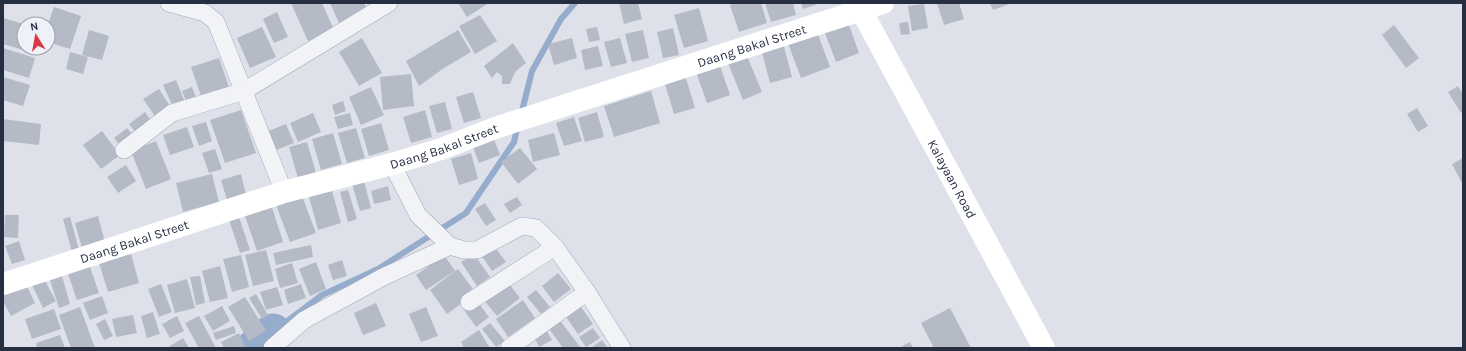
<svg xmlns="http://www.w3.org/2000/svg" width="1466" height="351" viewBox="0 0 1466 351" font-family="Karla,sans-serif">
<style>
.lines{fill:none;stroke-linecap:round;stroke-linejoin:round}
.stream{stroke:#95accd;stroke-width:6}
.river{stroke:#95accd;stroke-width:37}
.building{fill:#b5bac7}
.street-casing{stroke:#a3a8b4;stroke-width:18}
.street{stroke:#f1f3f7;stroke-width:17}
.secondary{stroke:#fff;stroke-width:22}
.labels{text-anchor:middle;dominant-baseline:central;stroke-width:3;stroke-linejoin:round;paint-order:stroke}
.street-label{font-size:13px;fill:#262e42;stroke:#eef1f7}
</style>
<rect width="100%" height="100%" fill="#dee1e9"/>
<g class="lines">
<!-- stream -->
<g class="stream">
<path d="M521,115L532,71L561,19L575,3"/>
<path d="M273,332L322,295L378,269L466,213L514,142L518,125"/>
</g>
<!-- river -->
<path class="river" d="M254,348L273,332"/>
</g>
<!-- building -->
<g class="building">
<path d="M291,3H322L334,30L308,41Z"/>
<path d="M330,3H364L368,13L340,25Z"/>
<path d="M458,3H489L467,17Z"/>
<path d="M619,3H638L642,19L624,24Z"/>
<path d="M736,3H761L767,23L739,32L730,5Z"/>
<path d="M765,3H793L796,15L771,22Z"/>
<path d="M801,3H821L803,9Z"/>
<path d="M937,3H959L964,19L944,25Z"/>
<path d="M990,3H1012L993,10Z"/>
<path d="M924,4L928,28L912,31L908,6Z"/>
<path d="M54,7L81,16L70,49L48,42V24Z"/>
<path d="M699,8L708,41L684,48L674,15Z"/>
<path d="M277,12L288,37L274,43L263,19Z"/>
<path d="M480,15L497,41L475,54L459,26Z"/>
<path d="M3,18L24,24V48H31L30,52L3,44Z"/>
<path d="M847,19L859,53L836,62L823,28Z"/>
<path d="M908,22L910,34L901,35L899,23Z"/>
<path d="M1394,25L1419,58L1406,68L1382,35Z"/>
<path d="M815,26L830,67L801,78L786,38Z"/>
<path d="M262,27L276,57L250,68L237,38Z"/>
<path d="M597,27L600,40L589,42L586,29Z"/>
<path d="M673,28L679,55L663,58L657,32Z"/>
<path d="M89,30L109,36L102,60L82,55Z"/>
<path d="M458,30L471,52L444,68L419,86L406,61Z"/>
<path d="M643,30L649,58L632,62L625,34Z"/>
<path d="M362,38L382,73L359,86L339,52Z"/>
<path d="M572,38L577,58L554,65L548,44Z"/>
<path d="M620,38L627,63L611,67L604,42Z"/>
<path d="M513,43L526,63L515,72L510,84H502V76L497,72L492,78L484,66Z"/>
<path d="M783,43L792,77L770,83L761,49Z"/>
<path d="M598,46L603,66L585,70L581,50Z"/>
<path d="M3,48L35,58L29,78L3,70Z"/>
<path d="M70,52L88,57L83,74L66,69Z"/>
<path d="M747,56L762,92L743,100L728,63Z"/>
<path d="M219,58L231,93L203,102L191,67Z"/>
<path d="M719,63L730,95L707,103L696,72Z"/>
<path d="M411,74L414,106L383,110L380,77Z"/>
<path d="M685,75L695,108L674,114L664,81Z"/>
<path d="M3,77L30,85L23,106L3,100Z"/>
<path d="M176,80L184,100L172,105L163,85Z"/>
<path d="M1458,86L1463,94V112L1461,113L1448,92Z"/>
<path d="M192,87L198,102L188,106L182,91Z"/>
<path d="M371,87L384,115L361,125L349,97Z"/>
<path d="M159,89L172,109L157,119L143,99Z"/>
<path d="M651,91L660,123L614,137L604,106Z"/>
<path d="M473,92L481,118L464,123L456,97Z"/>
<path d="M343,101L346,111L335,115L332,105Z"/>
<path d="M445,102L452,129L437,133L429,106Z"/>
<path d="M1417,108L1428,126L1418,132L1407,114Z"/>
<path d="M241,110L256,153L225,163L210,120Z"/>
<path d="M425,110L432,137L411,143L403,117Z"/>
<path d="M145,112L153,124L138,135L129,124Z"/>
<path d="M597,112L604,137L585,142L578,118Z"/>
<path d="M313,113L321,132L298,142L290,123Z"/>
<path d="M350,113L353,125L338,129L334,117Z"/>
<path d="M574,117L582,141L564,146L556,123Z"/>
<path d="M3,119L41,124L39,145L3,141Z"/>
<path d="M206,122L212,141L199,146L192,126Z"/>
<path d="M381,123L389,150L369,156L361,129Z"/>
<path d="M286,124L294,143L274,151L266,132Z"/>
<path d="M187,127L194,147L170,155L163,135Z"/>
<path d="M127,128L135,138L122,148L114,138Z"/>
<path d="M356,128L365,158L347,163L338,133Z"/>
<path d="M102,131L120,155L101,169L83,145Z"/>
<path d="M333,133L342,164L321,170L312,139Z"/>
<path d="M554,133L560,155L533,162L528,140Z"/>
<path d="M494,139L500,155L479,163L473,147Z"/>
<path d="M156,141L171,179L146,189L131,151Z"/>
<path d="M307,142L316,173L298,178L289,147Z"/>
<path d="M520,148L537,169L518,184L501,162Z"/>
<path d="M215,149L222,169L209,173L202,153Z"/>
<path d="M471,153L478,179L459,185L451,159Z"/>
<path d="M1463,158V185L1452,164Z"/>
<path d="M126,165L136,181L118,193L107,177Z"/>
<path d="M212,174L219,202L183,212L176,183Z"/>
<path d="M241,174L246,195L227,200L221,180Z"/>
<path d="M364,181L371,208L360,211L352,184Z"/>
<path d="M388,186L391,200L374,204L371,191Z"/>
<path d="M348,190L357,219L348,222L340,192Z"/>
<path d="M332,191L341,223L318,230L309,197Z"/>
<path d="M302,196L316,233L290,242L276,205Z"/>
<path d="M517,197L522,205L510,213L504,204Z"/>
<path d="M485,203L496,220L486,226L475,209Z"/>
<path d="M271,204L283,242L257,251L244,213Z"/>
<path d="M5,215H19L18,238L4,237Z"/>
<path d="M98,216L105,242L82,248L75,223Z"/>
<path d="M70,217L79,250L72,252L63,219Z"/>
<path d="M239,217L250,250L240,253L229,220Z"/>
<path d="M19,241L25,260L12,264L5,246Z"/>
<path d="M311,245L313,257L276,265L273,253Z"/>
<path d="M494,246L506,262L492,271L481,255Z"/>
<path d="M266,250L274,281L253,286L245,255Z"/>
<path d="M131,254L139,283L108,292L99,263Z"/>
<path d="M474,254L490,277L477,286L461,262Z"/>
<path d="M241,255L249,287L232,292L223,259Z"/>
<path d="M444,255L455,271L426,290L416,275Z"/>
<path d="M342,260L347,276L333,280L328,265Z"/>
<path d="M316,262L326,289L310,296L299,269Z"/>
<path d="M292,263L298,283L280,288L275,269Z"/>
<path d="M89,264L99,293L77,300L67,271Z"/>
<path d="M220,266L228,298L210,302L202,271Z"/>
<path d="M458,269L476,293L447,314L430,290Z"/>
<path d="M558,273L571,289L554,302L542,286Z"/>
<path d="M62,276L70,304L59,308L50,280Z"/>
<path d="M200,276L205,303L196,305L190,277Z"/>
<path d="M23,278L35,303L11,316L3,301V288Z"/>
<path d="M44,279L56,301L43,308L32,285Z"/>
<path d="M187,279L195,308L175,313L167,285Z"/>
<path d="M506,280L520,298L497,316L482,298Z"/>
<path d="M161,284L172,312L159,317L148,289Z"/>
<path d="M301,284L306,298L288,304L284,290Z"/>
<path d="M277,287L283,305L266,310L260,292Z"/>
<path d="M536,290L550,307L541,314L527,297Z"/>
<path d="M256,294L268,315L262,319L249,298Z"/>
<path d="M102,296L108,313L90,320L83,303Z"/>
<path d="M245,297L266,331L249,341L228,307Z"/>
<path d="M523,300L535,318L508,337L496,319Z"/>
<path d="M477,301L489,317L476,327L464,310Z"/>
<path d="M376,303L386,326L363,335L354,313Z"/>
<path d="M579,304L593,324L578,334L564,314Z"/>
<path d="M222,306L230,321L213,331L204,316Z"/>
<path d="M80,307L95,348H71L59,315Z"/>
<path d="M426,307L438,336L421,342L409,314Z"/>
<path d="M950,308L971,348H934L921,323Z"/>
<path d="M54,309L61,329L32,339L25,319Z"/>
<path d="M153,312L160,334L147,338L141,316Z"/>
<path d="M133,315L137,333L116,337L112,319Z"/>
<path d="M177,316L184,331L170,338L162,324Z"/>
<path d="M199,316L216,348H199L185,323Z"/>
<path d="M558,318L581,348H563L547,326Z"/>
<path d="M105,319L113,336L104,340L96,324Z"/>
<path d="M490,323L505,341L496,347L482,329Z"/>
<path d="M234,326L236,333L216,340L213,333Z"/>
<path d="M545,328L552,340L539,347L533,335Z"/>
<path d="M593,328L600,338L586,347L579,337Z"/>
<path d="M479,330L490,348H464L461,342Z"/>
<path d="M239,333L245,346L241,348H224L221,342Z"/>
<path d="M60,335L65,348H37L36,343Z"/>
<path d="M183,338L189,348H167Z"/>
<path d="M602,340L607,347L591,348Z"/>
<path d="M910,342L913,348H899Z"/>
</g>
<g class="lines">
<defs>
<g id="street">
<path d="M169,3L205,13L216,22L284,192"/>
<path d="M124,150L172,113L244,91L389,3"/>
<path d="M392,164L418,215L450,246L464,250H477L522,226L536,228L555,247L587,292L622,348"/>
<path d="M469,302L555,247"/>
<path d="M272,348L304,320L383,277L450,246"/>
<path d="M509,348L587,292"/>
</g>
</defs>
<!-- street casing -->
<use href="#street" class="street-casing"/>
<!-- street -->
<use href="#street" class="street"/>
<!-- secondary -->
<g class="secondary">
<path id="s1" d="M861,10L1044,348"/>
<path id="s2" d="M3,284L284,192L392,164L441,149L495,128L883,3"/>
</g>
</g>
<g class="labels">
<!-- street labels -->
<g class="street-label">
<text stroke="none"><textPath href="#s2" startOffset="786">Daang Bakal Street</textPath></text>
<text stroke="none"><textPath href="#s2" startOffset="462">Daang Bakal Street</textPath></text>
<text stroke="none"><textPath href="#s1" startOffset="192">Kalayaan Road</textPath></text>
<text stroke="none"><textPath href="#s2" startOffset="138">Daang Bakal Street</textPath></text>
</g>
</g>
<!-- border -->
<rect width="1466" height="351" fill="none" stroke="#262e42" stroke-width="8"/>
<!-- north arrow -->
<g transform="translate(36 36) rotate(349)"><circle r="19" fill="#eef1f7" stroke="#9ea3af"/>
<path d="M0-3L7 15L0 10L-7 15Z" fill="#db3641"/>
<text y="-6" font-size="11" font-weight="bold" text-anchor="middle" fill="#262e42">N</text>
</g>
</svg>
